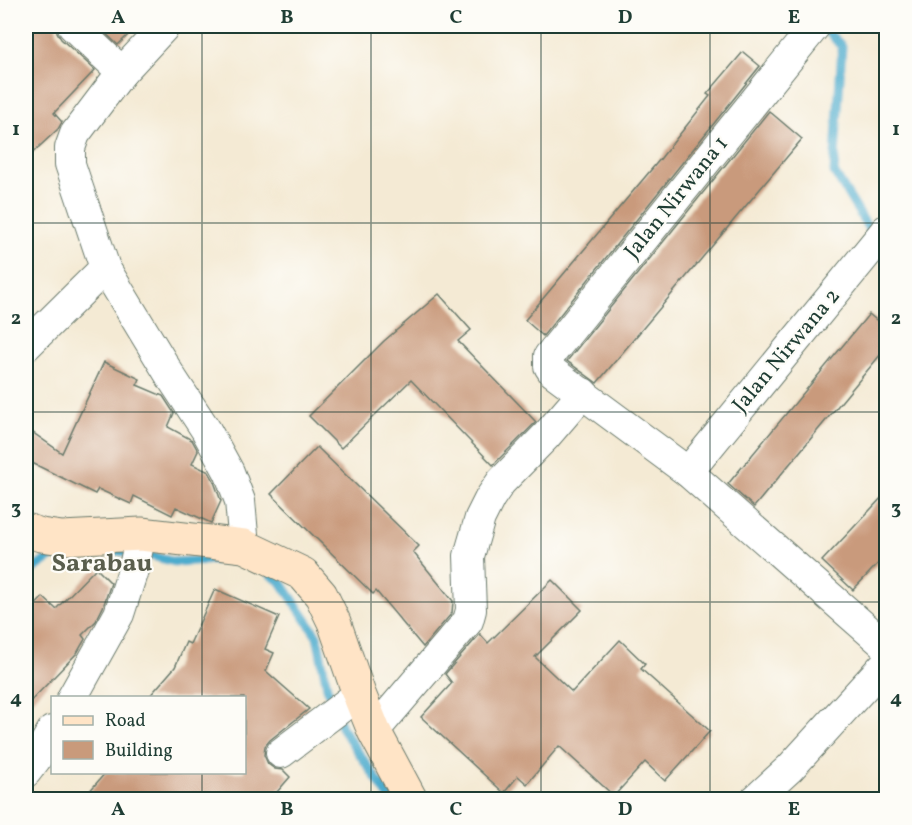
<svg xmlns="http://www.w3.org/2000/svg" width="912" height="825" viewBox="0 0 912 825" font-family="Vollkorn,serif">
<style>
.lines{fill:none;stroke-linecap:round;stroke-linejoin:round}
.stream{stroke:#4eaccd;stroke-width:9}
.building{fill:#c99a7b}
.street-casing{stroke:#6a7a6c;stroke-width:32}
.secondary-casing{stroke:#6a7a6c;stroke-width:35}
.street{stroke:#fff;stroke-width:30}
.secondary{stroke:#ffe4c6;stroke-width:33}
.grid{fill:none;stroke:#1f3d34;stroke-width:1.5;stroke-opacity:0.55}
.labels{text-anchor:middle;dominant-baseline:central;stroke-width:4.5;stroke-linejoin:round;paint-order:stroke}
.street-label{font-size:22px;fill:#1f3d34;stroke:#fdfcf7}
.quarter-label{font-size:26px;font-weight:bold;fill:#5a5e4d;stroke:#fdfcf7}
.neatline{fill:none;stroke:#1f3d34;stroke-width:2}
.grid-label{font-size:20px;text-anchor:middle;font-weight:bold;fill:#1f3d34}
</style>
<rect width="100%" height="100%" fill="#fdfcf7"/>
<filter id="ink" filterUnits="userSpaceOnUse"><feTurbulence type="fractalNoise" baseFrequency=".0167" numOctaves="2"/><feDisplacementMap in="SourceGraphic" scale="12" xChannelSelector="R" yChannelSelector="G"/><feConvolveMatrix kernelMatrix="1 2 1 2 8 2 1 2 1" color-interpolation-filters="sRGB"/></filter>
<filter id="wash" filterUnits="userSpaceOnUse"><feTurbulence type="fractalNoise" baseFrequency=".008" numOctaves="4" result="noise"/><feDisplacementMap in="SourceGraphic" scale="24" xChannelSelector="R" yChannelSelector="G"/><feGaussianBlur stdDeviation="1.35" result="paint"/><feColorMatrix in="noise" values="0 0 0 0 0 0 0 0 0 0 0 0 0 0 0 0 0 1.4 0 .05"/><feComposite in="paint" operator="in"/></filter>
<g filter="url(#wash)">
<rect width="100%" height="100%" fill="#f4ead4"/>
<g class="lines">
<!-- stream -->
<g class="stream">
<path d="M821,26L842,46L834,172L886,257"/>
<path d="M109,550L144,554L175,562L226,559"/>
<path d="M26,574L54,555L68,553"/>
<path d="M271,575L281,582L317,636L327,687L341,727L391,800"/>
</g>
</g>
<g id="blocks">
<!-- building -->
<g class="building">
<path d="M26,26H56L57,32L61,39L95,70L54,113L62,122L58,129L26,159Z"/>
<path d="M98,26H137L118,45Z"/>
<path d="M743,52L760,66L543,336L525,320L661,158L710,96L707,94Z"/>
<path d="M769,111L802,139L597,383L567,361Z"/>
<path d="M439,294L471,330L458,341L536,422L493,465L411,380L341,448L309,416L384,341Z"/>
<path d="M869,314L886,328V348L754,507L728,484Z"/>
<path d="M104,362L140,379L137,385L163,396L174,413L168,427L192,440L198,451L192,464L209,472L213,479L221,501L211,523L176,507L172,515L134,496L131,504L98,489L95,494L26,460V428L62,453Z"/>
<path d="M317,447L419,546L413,552L453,601L452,613L423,647L376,591L373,594L271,494Z"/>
<path d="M886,493V555L853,590L822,561Z"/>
<path d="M96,568L111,583L103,607L96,621L82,635L85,639L77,653L26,706V615L43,597L56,609Z"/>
<path d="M552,580L582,610L535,657L572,692L620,640L645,664L641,669L710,731L665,781L645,762L614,796L559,746L527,784L518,776L504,793L421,717L452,683L445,674L480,634L488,643Z"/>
<path d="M215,589L279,617L265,649L274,653L266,671L309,709L270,740L265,746L264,755L268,764L275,769L283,770L290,777L270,800H82L106,772H244V698H148L175,667L186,642L190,644Z"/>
</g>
</g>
</g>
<g filter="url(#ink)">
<use href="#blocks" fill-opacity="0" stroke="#6a7a6c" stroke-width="1.5"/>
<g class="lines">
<defs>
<g id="street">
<path d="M73,26L122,72"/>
<path d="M815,26L549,356V366L553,372L688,472L886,646"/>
<path d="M105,268L173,380L206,430L229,472L240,501L244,546"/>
<path d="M26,346L105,268L70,164V148L75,134L122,72L165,26"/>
<path d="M688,472L886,230"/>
<path d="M72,698L119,614L134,567L141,534"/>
<path d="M374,731L468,621L471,610L469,556L480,518L490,498L501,482L546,436L583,393"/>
<path d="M281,753L359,694"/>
<path d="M26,772L36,759L52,731"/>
<path d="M755,800L790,768L886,663"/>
</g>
<path id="secondary" d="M26,530L41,535L62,538L141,534L244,546L303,574L321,595L334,622L359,694L374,731L411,800"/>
</defs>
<!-- street casing -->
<use href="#street" class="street-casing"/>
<!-- secondary casing -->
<use href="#secondary" class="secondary-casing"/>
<!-- street -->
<use href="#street" class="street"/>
<!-- secondary -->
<use href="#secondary" class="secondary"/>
</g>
</g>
<!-- grid -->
<path class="grid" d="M202,26V698M371,26V800M541,26V800M710,26V800M26,223H886M26,412H886M26,602H886M202,772V800"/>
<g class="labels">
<!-- street labels -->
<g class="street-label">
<text transform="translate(677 198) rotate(-51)">Jalan Nirwana 1</text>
<text transform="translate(787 351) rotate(-50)">Jalan Nirwana 2</text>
</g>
<!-- quarter labels -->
<g class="quarter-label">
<text x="102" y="564">Sarabau</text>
</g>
</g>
<!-- margin -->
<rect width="912" height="825" fill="none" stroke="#fdfcf7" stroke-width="66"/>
<!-- legend -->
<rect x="51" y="696" width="195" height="78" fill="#fdfcf7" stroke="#a4b0a9" stroke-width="1.5"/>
<rect x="63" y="716" width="30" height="9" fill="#ffe4c6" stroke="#a4b0a9" stroke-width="1.5"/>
<text x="105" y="726" font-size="18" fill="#1f3d34">Road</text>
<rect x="63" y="741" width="30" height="18" fill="#c99a7b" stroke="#a4b0a9" stroke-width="1.5"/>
<text x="105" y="756" font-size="18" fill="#1f3d34">Building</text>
<rect x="33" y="33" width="846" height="759" class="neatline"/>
<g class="grid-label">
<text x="118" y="23">A</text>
<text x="287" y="23">B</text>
<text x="456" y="23">C</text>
<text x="625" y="23">D</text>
<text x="794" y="23">E</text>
<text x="16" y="135">1</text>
<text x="896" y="135">1</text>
<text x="16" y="324">2</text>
<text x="896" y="324">2</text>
<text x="16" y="514">3</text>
<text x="896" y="514">3</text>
<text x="16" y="704">4</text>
<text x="896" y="704">4</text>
<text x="118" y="815">A</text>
<text x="287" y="815">B</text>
<text x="456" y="815">C</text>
<text x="625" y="815">D</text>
<text x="794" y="815">E</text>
</g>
</svg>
